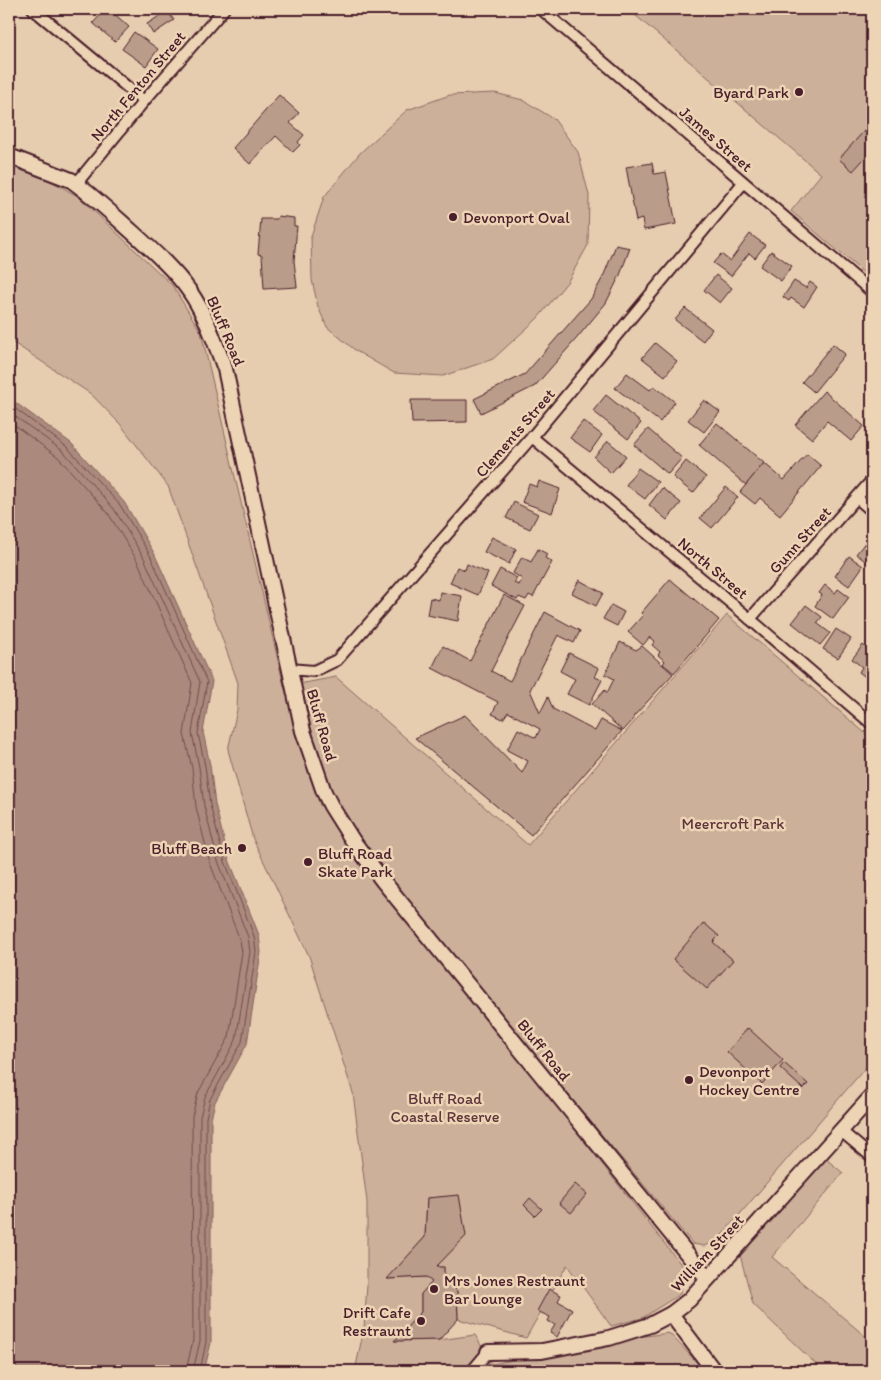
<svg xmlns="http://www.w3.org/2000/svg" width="881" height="1380" viewBox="0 0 881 1380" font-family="Itim,sans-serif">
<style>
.green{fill:#ccb09a;stroke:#8b6862}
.water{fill:#ab8a7d;stroke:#845f5c}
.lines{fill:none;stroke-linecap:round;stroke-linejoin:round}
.shore{stroke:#714a4c;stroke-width:1}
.building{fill:#ba9c8a;stroke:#4a1f2b}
.street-casing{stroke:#4a1f2b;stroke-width:14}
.secondary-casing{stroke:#4a1f2b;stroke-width:18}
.street{stroke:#edd4b5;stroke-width:10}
.secondary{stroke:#edd4b5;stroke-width:14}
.poi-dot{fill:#4a1f2b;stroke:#edd4b5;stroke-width:2}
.labels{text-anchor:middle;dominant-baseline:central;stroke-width:5;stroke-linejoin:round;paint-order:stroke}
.street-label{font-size:16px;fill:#4a1f2b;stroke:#edd4b5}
.poi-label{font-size:16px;fill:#4a1f2b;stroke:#edd4b5;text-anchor:start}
.park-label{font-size:16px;fill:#5e353c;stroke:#edd4b5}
</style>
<rect width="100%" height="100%" fill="#e6cdaf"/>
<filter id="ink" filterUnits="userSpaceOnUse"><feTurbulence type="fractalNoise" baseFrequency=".02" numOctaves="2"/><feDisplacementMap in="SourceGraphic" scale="10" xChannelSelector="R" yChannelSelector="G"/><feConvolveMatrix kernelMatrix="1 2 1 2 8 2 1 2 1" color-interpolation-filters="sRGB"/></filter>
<g filter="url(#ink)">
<!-- green -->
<g class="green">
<path d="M628,9H872V280L791,211L821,174Z"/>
<path d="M495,93L523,100L554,119L578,152L589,195L588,245L568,281L538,318L493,359L443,376L394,373L356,351L327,327L318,307L312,280L311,236L324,197L360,153L407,110L450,95Z"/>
<path d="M9,165L53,182L79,197L172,285L201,332L284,686L320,805L683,1267L680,1294L642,1318L611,1326L567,1265L526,1338L458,1319L457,1291L444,1278V1267H436L465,1236L459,1196L427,1198L425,1237L388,1279L426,1277L432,1282L421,1294V1312L395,1341L439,1340L475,1335L492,1364L630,1338L669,1333L705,1371H355L364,1328L367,1285V1202L353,1093L309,956L253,839L228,750L237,710L238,683L168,486L121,425L91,394L9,340Z"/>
<path d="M727,615L872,739V1060L716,1242L704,1246L693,1244L526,1044L333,807L299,684L336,677L528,845Z"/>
<path d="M826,1159L843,1173L772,1257L872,1342V1371H823L753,1304L740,1255Z"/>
</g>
<!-- water -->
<path class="water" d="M9,398L71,443L124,502L154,553L212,681L203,732L210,765L215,804L228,857L259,935L261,952L247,1044L215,1102L211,1119V1343L204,1371H9Z"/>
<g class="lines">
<!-- shore -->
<g class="shore">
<path d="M9,404L67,447L120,505L150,555L207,682L198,733L205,766L210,805L224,859L254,936L256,952L242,1042L210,1099L206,1118V1342L200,1371"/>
<path d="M9,412L63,451L114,509L144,558L200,682L192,733L199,767L204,806L218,861L248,937L250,952L236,1040L205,1097L200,1117V1341L193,1371"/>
<path d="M9,421L58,457L108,513L138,562L192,683L184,734L192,768L196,807L210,863L240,940L242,952L229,1037L198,1093L192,1116L193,1340L186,1371"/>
</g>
</g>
<!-- building -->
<g class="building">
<path d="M106,9H109L129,27L115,42L93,23Z"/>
<path d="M167,11L174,20L153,34L147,24Z"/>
<path d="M134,32L158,49L146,66L122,49Z"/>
<path d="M279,95L299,113L290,123L304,135L298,142L300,145L293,152L276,136L250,164L233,148Z"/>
<path d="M872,122V150L853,171L839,159Z"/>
<path d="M652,163L654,174L666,172L676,224L644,230L642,219L636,221L626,167Z"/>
<path d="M278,216L294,218V226H297L294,261L297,287L264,289L262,255L258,254L261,219H277Z"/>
<path d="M750,234L765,245L755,258L749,253L731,276L713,263L721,254L730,261Z"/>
<path d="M616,245L630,248L620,275L606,303L577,338L535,386L481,413L474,399L525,374L591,299L603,277Z"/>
<path d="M771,251L792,266L781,281L760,266Z"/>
<path d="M716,275L732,288L720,303L704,290Z"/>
<path d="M794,281L806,288L810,282L817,287L804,307L791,298L789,301L783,297Z"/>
<path d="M685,308L712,329L703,341L675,320Z"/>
<path d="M655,343L677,361L665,376L642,358Z"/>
<path d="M833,344L845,354L814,392L802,382Z"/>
<path d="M627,373L650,390L654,386L675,402L660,422L615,388Z"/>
<path d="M824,391L864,426L851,441L827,421L812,439L795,425Z"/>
<path d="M606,395L641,423L628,439L593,411Z"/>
<path d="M411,400H467V422L412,423Z"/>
<path d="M704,400L720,412L704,432L688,420Z"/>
<path d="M583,421L602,435L590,452L570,438Z"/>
<path d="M717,423L764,463L746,485L699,445Z"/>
<path d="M648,429L682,458L668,474L634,445Z"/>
<path d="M608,441L626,456L611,473L594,457Z"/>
<path d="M807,454L821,466L780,515L760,498L755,504L740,492L764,463L784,480Z"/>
<path d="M686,461L706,477L693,493L673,477Z"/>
<path d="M638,468L658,482L645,499L626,485Z"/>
<path d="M539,481L560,489L552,513L522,502L529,484L537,487Z"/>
<path d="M726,487L738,497L712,528L700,518Z"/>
<path d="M662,488L681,503L667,520L649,505Z"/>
<path d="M514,502L538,514L530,529L506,518Z"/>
<path d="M871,535L872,536V566L856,554Z"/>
<path d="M492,537L516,549L509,564L484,552Z"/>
<path d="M538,549L547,554L545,558L552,562L533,597L529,595L526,600L519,597L517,600L491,586L500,569L517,578L514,583L519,585L522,579L513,573L522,557L531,562Z"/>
<path d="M849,556L863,566L849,586L835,576Z"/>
<path d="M467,564L488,573L478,595L450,583L457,567L465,570Z"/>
<path d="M670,579L719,620L674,673L663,664L665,661L658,655L660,652L652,645L655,641L650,637L643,645L628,632L643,615L641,613Z"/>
<path d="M579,580L603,593L596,606L572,593Z"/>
<path d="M825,585L835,593L838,589L849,597L833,619L815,606L822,595L819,593Z"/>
<path d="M440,592L462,596L458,621L427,615L430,598L439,600Z"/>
<path d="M504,595L525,606L491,671L510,681L545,612L580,631L574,643L558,635L530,690L540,713L548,697L553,709L595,731L601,720L622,731L531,835L415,738L465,715L522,773L528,761L507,750L518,729L536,738L540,729L508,712L503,719L492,714L498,702L432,668L443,646L470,661Z"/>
<path d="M611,605L624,612L617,626L603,619Z"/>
<path d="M806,605L822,617L817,623L830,633L820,645L792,623Z"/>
<path d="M836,629L851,639L838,658L823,649Z"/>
<path d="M620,642L636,650L642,646L673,674L633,717L635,718L623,731L592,704L605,690L607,693L614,679L605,674Z"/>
<path d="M863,645L872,653V674L868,679L859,672L862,667L852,659Z"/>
<path d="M569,653L599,668L595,677L602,680L589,705L567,694L575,679L560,671Z"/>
<path d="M704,923L719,936L713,942L733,960L707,989L673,959Z"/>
<path d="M748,1028L783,1060L762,1084L727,1052Z"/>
<path d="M784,1063L808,1084L803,1089L780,1068Z"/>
<path d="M575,1184L587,1194L571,1213L559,1203Z"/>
<path d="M459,1195L466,1236L436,1267H444V1278L457,1291L458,1319L439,1340L394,1341L421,1312V1294L432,1282L426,1277L387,1279L425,1237L427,1198Z"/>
<path d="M530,1198L542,1209L535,1216L524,1205Z"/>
<path d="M549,1289L561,1295L558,1301L572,1309L557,1337L550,1333L555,1325L548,1321L550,1317L537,1311Z"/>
</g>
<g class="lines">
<defs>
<g id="street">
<path d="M33,9L144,101"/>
<path d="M541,9L872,292"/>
<path d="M76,184L144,101L224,9"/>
<path d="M532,437L750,619L872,724"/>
<path d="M857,498L872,511"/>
<path d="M750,619L872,480"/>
<path d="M289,669L314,671L337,660L532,437L743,183"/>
<path d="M841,1131L872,1157"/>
<path d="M472,1371L488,1352"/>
</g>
<g id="secondary">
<path d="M9,156L71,180C92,195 110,212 129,229C151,249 174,269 190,292C206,315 215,343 225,369L303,731L324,792L331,806L353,841L383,881L707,1278"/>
<path d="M671,1314L714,1371"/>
<path d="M488,1352L542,1351L609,1338L650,1325L671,1314L689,1300L872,1096"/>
</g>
</defs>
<!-- street casing -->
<use href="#street" class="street-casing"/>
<!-- secondary casing -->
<use href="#secondary" class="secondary-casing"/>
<!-- street -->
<use href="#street" class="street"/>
<!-- secondary -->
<use href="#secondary" class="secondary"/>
</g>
</g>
<!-- markers -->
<g class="poi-dot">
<circle cx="799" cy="92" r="5"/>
<circle cx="453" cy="217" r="5"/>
<circle cx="242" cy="848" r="5"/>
<circle cx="308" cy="862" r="5"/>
<circle cx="689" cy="1080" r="5"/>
<circle cx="434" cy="1289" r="5"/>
<circle cx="421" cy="1321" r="5"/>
</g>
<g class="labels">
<!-- street labels -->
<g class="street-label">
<text transform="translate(138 86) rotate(-50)">North Fenton Street</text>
<text transform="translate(716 139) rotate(41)">James Street</text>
<text transform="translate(226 331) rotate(67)">Bluff Road</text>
<text transform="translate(515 433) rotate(-49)">Clements Street</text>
<text transform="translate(800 540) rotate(-48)">Gunn Street</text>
<text transform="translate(713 568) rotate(40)">North Street</text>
<text transform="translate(322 725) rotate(74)">Bluff Road</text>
<text transform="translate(544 1050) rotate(51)">Bluff Road</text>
<text transform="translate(707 1253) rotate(-47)">William Street</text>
</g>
<!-- poi labels -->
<g class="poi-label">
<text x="789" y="92" text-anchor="end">Byard Park</text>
<text x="463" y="217">Devonport Oval</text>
<text x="232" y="848" text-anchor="end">Bluff Beach</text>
<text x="318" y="853">Bluff Road<tspan x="318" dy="18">Skate Park</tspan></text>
<text x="699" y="1071">Devonport<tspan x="699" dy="18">Hockey Centre</tspan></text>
<text x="444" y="1280">Mrs Jones Restraunt<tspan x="444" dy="18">Bar Lounge</tspan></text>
<text x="411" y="1312" text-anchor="end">Drift Cafe<tspan x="411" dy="18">Restraunt</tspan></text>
</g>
<!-- park labels -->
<g class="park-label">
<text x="733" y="823">Meercroft Park</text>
<text x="445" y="1098">Bluff Road<tspan x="445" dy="18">Coastal Reserve</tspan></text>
</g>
</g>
<!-- margin -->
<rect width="881" height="1380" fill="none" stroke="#edd4b5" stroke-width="30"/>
<rect x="15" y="15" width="851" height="1350" fill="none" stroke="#4a1f2b" stroke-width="2" filter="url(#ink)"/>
</svg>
